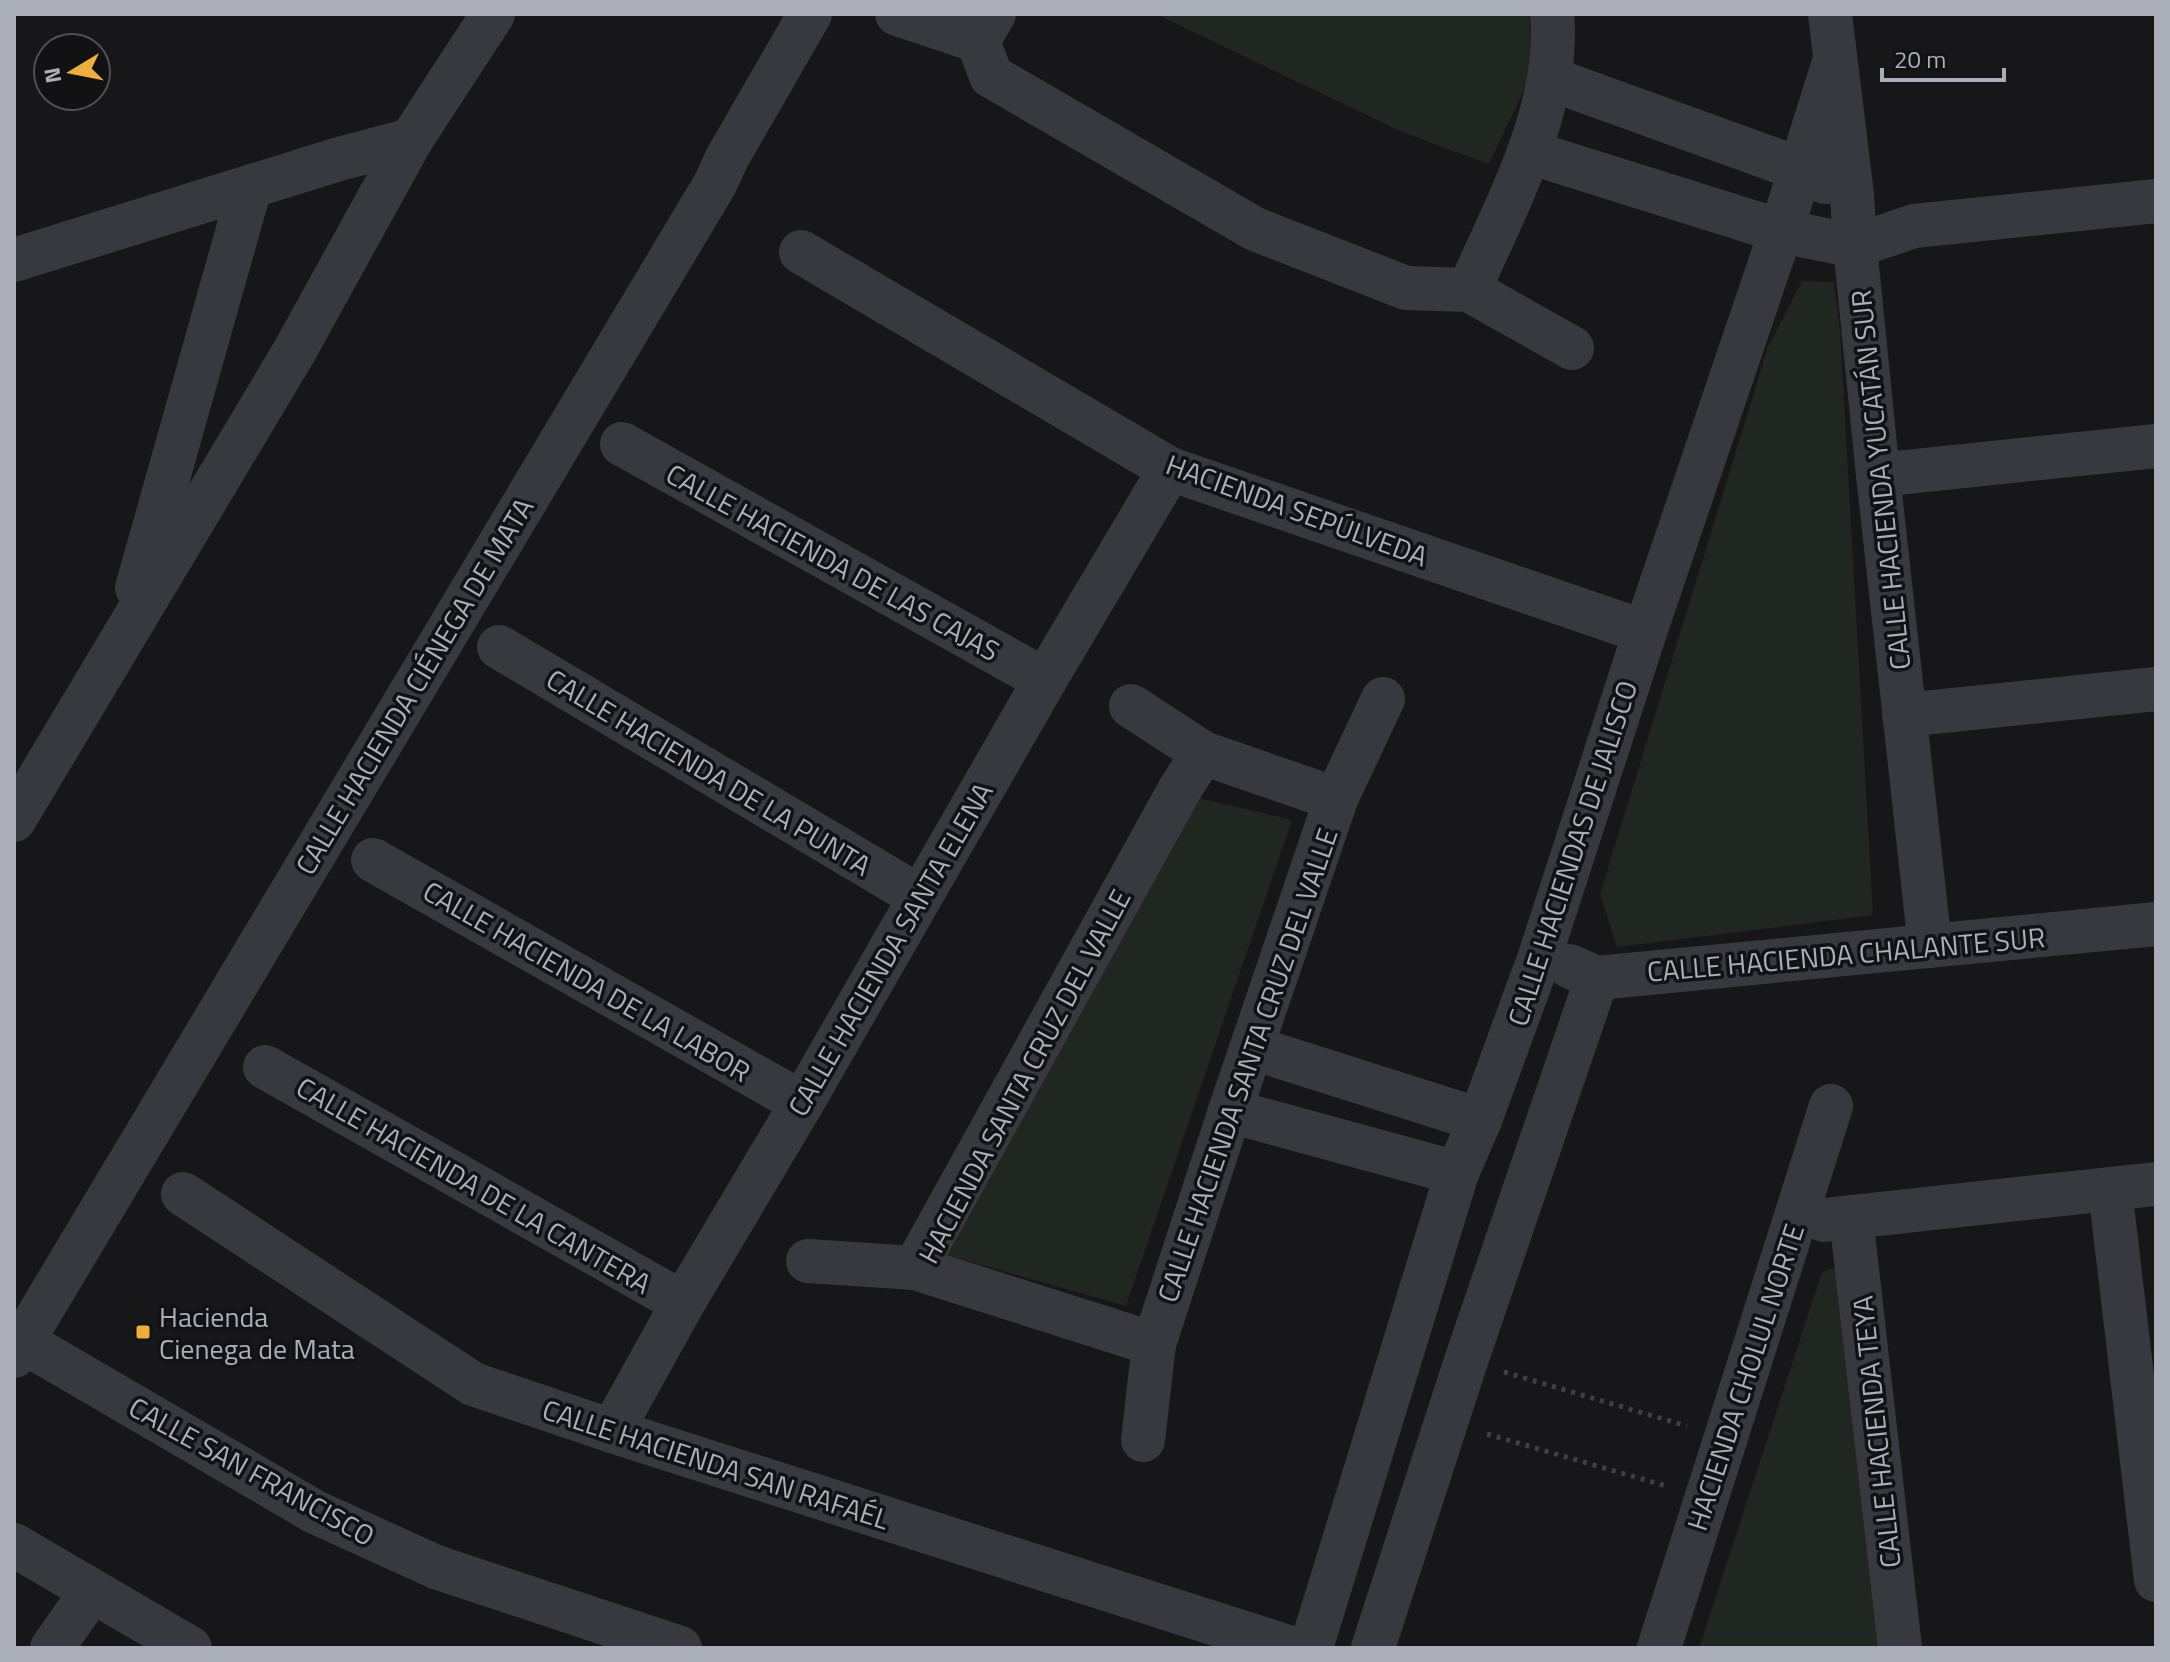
<svg xmlns="http://www.w3.org/2000/svg" width="2170" height="1662" viewBox="0 0 2170 1662" font-family="'Titillium Web',sans-serif">
<style>
.green{fill:#1f2720}
.lines{fill:none;stroke-linecap:round;stroke-linejoin:round}
.path{stroke:#3e4045;stroke-width:5;stroke-dasharray:4 6;stroke-linecap:butt}
.minor{stroke:#38393e;stroke-width:44}
.poi-dot{fill:#edae3b;stroke:#121214;stroke-width:3}
.labels{text-anchor:middle;dominant-baseline:central;stroke-width:7;stroke-linejoin:round;paint-order:stroke}
.street-label{font-size:28px;fill:#a9aeb8;stroke:#121214}
.poi-label{font-size:28px;fill:#a9aeb8;stroke:#121214;text-anchor:start}
</style>
<rect width="100%" height="100%" fill="#171719"/>
<!-- green -->
<g class="green">
<path d="M1156,14H1529L1533,71L1489,164L1402,132Z"/>
<path d="M1802,281L1834,282L1840,330L1873,915L1617,947L1600,894L1768,347Z"/>
<path d="M1195,797L1292,820L1126,1306L940,1253Z"/>
<path d="M1843,1265L1882,1648H1699L1822,1272Z"/>
</g>
<g class="lines">
<!-- path -->
<g class="path">
<path d="M1504,1372L1687,1426"/>
<path d="M1487,1434L1666,1486"/>
</g>
<!-- minor -->
<g class="minor">
<path d="M897,14L978,41"/>
<path d="M994,14L978,41L991,76L1255,229L1406,288L1469,290L1572,348"/>
<path d="M1830,14L1852,195L1855,246L1878,475L1930,946"/>
<path d="M1551,79L1800,169L1825,182"/>
<path d="M1529,152L1781,231L1855,246L1914,226L2156,201"/>
<path d="M801,252L1170,469L1645,632"/>
<path d="M14,260L339,159L411,140"/>
<path d="M1469,290C1506,205 1561,108 1552,14"/>
<path d="M622,444L1045,680"/>
<path d="M1878,475L2156,446"/>
<path d="M137,588L250,187"/>
<path d="M499,647L920,897"/>
<path d="M1131,706L1203,753L1336,799"/>
<path d="M1904,715L2156,689"/>
<path d="M14,820L294,352L411,140L493,14"/>
<path d="M373,860L802,1103"/>
<path d="M1569,966L1597,978L2156,924"/>
<path d="M1253,1048L1480,1120"/>
<path d="M265,1067L683,1303"/>
<path d="M1230,1111L1457,1173"/>
<path d="M2110,1189L2156,1580"/>
<path d="M183,1194L473,1384L612,1431L1291,1648"/>
<path d="M1851,1217L1900,1648"/>
<path d="M1824,1220L2156,1184"/>
<path d="M808,1261L915,1268"/>
<path d="M14,1338L22,1341L315,1512L436,1567L680,1648"/>
<path d="M1154,1344L915,1268L1180,789L1203,753"/>
<path d="M14,1356L715,184L727,158L810,14"/>
<path d="M612,1431L683,1303L802,1103L1045,680L1170,469"/>
<path d="M1143,1440L1154,1344L1230,1111L1336,799L1383,699"/>
<path d="M14,1545L190,1648"/>
<path d="M52,1648L92,1591"/>
<path d="M1311,1648L1457,1173L1480,1120L1540,956L1645,632L1781,231L1835,59"/>
<path d="M1373,1648L1466,1361L1597,978"/>
<path d="M1659,1648L1831,1106"/>
</g>
</g>
<!-- markers -->
<rect class="poi-dot" x="135" y="1324" width="16" height="16" rx="4"/>
<g class="labels">
<!-- street labels -->
<g class="street-label">
<text transform="translate(1880 480) rotate(-96)">CALLE HACIENDA YUCATÁN SUR</text>
<text transform="translate(1297 510) rotate(20)">HACIENDA SEPÚLVEDA</text>
<text transform="translate(833 562) rotate(29)">CALLE HACIENDA DE LAS CAJAS</text>
<text transform="translate(414 686) rotate(-59)">CALLE HACIENDA CIÉNEGA DE MATA</text>
<text transform="translate(709 772) rotate(31)">CALLE HACIENDA DE LA PUNTA</text>
<text transform="translate(1572 853) rotate(-72)">CALLE HACIENDAS DE JALISCO</text>
<text transform="translate(890 949) rotate(-60)">CALLE HACIENDA SANTA ELENA</text>
<text transform="translate(1846 954) rotate(-5)">CALLE HACIENDA CHALANTE SUR</text>
<text transform="translate(587 981) rotate(30)">CALLE HACIENDA DE LA LABOR</text>
<text transform="translate(1247 1065) rotate(-71)">CALLE HACIENDA SANTA CRUZ DEL VALLE</text>
<text transform="translate(1024 1076) rotate(-62)">HACIENDA SANTA CRUZ DEL VALLE</text>
<text transform="translate(474 1185) rotate(30)">CALLE HACIENDA DE LA CANTERA</text>
<text transform="translate(1745 1377) rotate(-72)">HACIENDA CHOLUL NORTE</text>
<text transform="translate(1876 1432) rotate(-96)">CALLE HACIENDA TEYA</text>
<text transform="translate(716 1464) rotate(18)">CALLE HACIENDA SAN RAFAÉL</text>
<text transform="translate(252 1471) rotate(29)">CALLE SAN FRANCISCO</text>
</g>
<!-- poi labels -->
<g class="poi-label">
<text x="159" y="1316">Hacienda<tspan x="159" dy="32">Cienega de Mata</tspan></text>
</g>
</g>
<!-- border -->
<rect width="2170" height="1662" fill="none" stroke="#a9aeb8" stroke-width="32"/>
<!-- north arrow -->
<g transform="translate(72 72) rotate(260)"><circle r="38" fill="#121214" stroke="#4e5056" stroke-width="2"/>
<path d="M0-6L14 30L0 20L-14 30Z" fill="#edae3b"/>
<text y="-12" font-size="22" font-weight="bold" text-anchor="middle" fill="#a9aeb8">N</text>
</g>
<!-- scale -->
<path d="M1882 68v12h122v-12" fill="none" stroke="#a9aeb8" stroke-width="4"/>
<text x="1894" y="68" font-size="24" fill="#a9aeb8" stroke="#121214" stroke-width="6" paint-order="stroke">20 m</text>
</svg>
